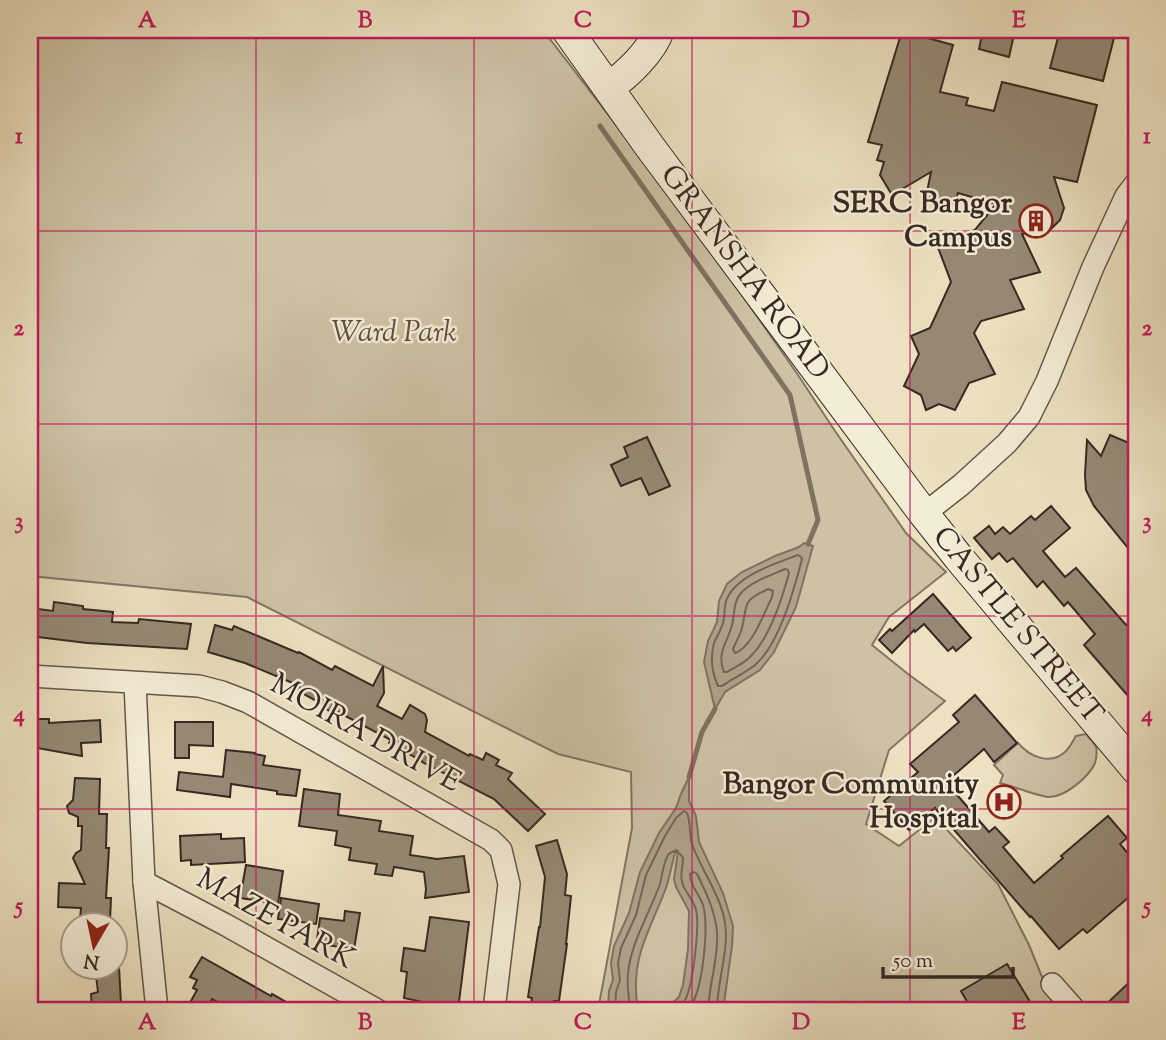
<svg xmlns="http://www.w3.org/2000/svg" width="1166" height="1040" viewBox="0 0 1166 1040" font-family="'Sorts Mill Goudy',serif">
<style>
.green{fill:#cdc2a5;stroke:#827664;stroke-width:2}
.water{fill:#aea28b;stroke:#7e7261;stroke-width:2}
.lines{fill:none;stroke-linecap:round;stroke-linejoin:round}
.shore{stroke:#726657;stroke-width:2}
.stream{stroke:#7e7261;stroke-width:5}
.building{fill:#958975;stroke:#362923;stroke-width:2}
.street-casing{stroke:#64574a;stroke-width:24}
.secondary-casing{stroke:#362923;stroke-width:32}
.street{stroke:#f3ecd6;stroke-width:21}
.secondary{stroke:#f3ecd6;stroke-width:30}
.grid{fill:none;stroke:#c2185b;stroke-width:2;stroke-opacity:0.55}
.labels{text-anchor:middle;dominant-baseline:central;stroke-width:5;stroke-linejoin:round;paint-order:stroke}
.poi-label{font-size:30px;font-weight:bold;fill:#362923;stroke:#f3ecd6;text-anchor:end}
.street-label{font-size:30px;fill:#362923;stroke:#f3ecd6}
.park-label{font-size:30px;font-style:italic;fill:#5c4f44;stroke:#f3ecd6}
.neatline{fill:none;stroke:#c2185b;stroke-width:2.5}
.grid-label{font-size:23px;text-anchor:middle;font-weight:bold;fill:#c2185b}
</style>
<rect width="100%" height="100%" fill="#ece1c0"/>
<filter id="stains"><feTurbulence type="fractalNoise" baseFrequency=".00286" numOctaves="4"/><feColorMatrix values="0 0 0 0 .2 0 0 0 0 .09 0 0 0 0 .02 0 0 0 .5 -.17"/></filter>
<radialGradient id="worn" r=".72"><stop offset=".6" stop-color="#630" stop-opacity="0"/><stop offset="1" stop-color="#630" stop-opacity=".3"/></radialGradient>
<!-- green -->
<g class="green">
<path d="M30,30H543L695,228L796,372L835,431L906,533L946,572L889,617L872,645L908,674L945,701L889,750L866,824L899,846L935,817L998,884L1029,945L1049,994L1061,1010H598L632,828L631,772L558,754L247,597L30,576Z"/>
<path d="M1086,734L1096,746C1097,752 1097,757 1095,763C1089,777 1064,798 1048,797C1038,796 1012,786 1000,783L1003,775L994,765L1018,743C1030,757 1051,766 1066,751C1070,747 1073,741 1076,736Z"/>
</g>
<!-- water -->
<g class="water">
<path d="M804,543L813,546L796,607L774,652L760,670L725,692L715,709L704,662L708,641L717,622L719,601L727,584L742,572L775,556L799,547Z"/>
<path d="M689,777V801L696,816L699,842L723,893L733,926L732,946L723,1010H701L699,1007L689,1010H665L679,997L683,985L688,949L689,911L676,887L674,879L678,851L676,850C672,862 670,876 666,888C649,933 629,959 638,1010H608L609,991L613,980L611,963L614,946L629,913L640,872L659,833L676,808L681,794Z"/>
</g>
<g class="lines">
<!-- shore -->
<g class="shore">
<path d="M798,555L801,557L802,559C794,590 779,645 755,665C745,673 732,679 722,686H718C712,673 710,658 714,643C717,636 721,630 723,623C725,616 724,608 726,601C735,576 774,564 798,555Z"/>
<path d="M785,569L788,570L789,573C782,599 770,637 751,656C745,663 735,667 727,672H724C716,652 728,642 732,625C735,614 733,602 741,593C751,582 771,575 785,569Z"/>
<path d="M768,589L773,591L772,597C764,613 752,648 735,653L733,649C736,642 740,635 742,628C748,603 741,602 768,589Z"/>
<path d="M615,1010L616,992L620,980L618,963L621,948L636,915L646,875L665,836L676,818L684,811L687,813C691,823 689,834 692,844C703,875 726,901 726,935C726,960 717,985 717,1010"/>
<path d="M631,1010C628,996 626,981 629,966C634,937 650,912 660,884C662,877 664,857 670,853C676,849 680,853 683,858C683,867 679,876 683,885C686,893 694,901 696,910C700,925 693,983 686,998C684,1003 680,1006 676,1010"/>
<path d="M688,1010C703,994 708,931 704,909C702,896 690,888 690,874L694,872L697,874C706,892 715,911 717,932C719,956 709,985 708,1010"/>
</g>
<!-- stream -->
<g class="stream">
<path d="M600,126L790,395L818,520L808,544"/>
<path d="M689,777L702,732L715,709"/>
</g>
</g>
<!-- building -->
<g class="building">
<path d="M983,30H1015L1009,57L979,49Z"/>
<path d="M1060,30H1116L1103,81L1050,68Z"/>
<path d="M902,31L953,45L940,92L968,98L966,105L994,111L1002,82L1097,105L1077,182L1054,177L1064,208L1060,220L1050,230L1022,234L1040,272L1010,280L1024,309L981,321L974,333L995,374L969,383L955,410L939,404L926,410L921,395L904,386L919,354L911,336L930,328L951,282L936,242L975,230L996,204L958,193L954,204L926,197L931,172L892,195L880,175L884,162L877,160L882,145L868,142Z"/>
<path d="M1110,435L1136,446V558L1094,506L1086,490L1085,475L1087,440L1101,456Z"/>
<path d="M647,437L670,486L649,495L641,478L621,486L611,465L628,457L624,447Z"/>
<path d="M1051,506L1070,528L1043,551L1065,577L1076,568L1126,625L1136,619V691L1129,697L1084,645L1095,634L1068,602L1064,606L1043,581L1037,587L1013,558L1007,562L999,553L992,559L974,538L989,526L995,534L1003,527L1010,534L1031,516L1035,520Z"/>
<path d="M933,594L971,638L956,651L953,647L948,651L924,624L915,632L914,630L892,653L879,640L890,629L892,631Z"/>
<path d="M54,602L83,606V609L113,612L112,622L138,623L139,619L191,624L187,649L87,643L30,636V608L53,611Z"/>
<path d="M215,625L232,630L234,626L298,653L299,652L332,670L335,666L373,686L383,666L384,693L377,706L402,719L410,705L425,714L427,720L425,732L469,756L470,754L483,760L486,753L499,760L496,765L512,773L508,779L545,814L528,831L494,799L422,762V761L389,743L391,740L336,711L335,714L321,706L322,704L298,691L300,688L295,686V684L245,663L208,652Z"/>
<path d="M975,695L1017,743L994,762L984,749L946,782L989,832L995,827L1009,842L1003,847L1034,883L1063,858L1061,856L1108,816L1127,838L1120,844L1136,863V891L1087,933L1083,929L1059,949L1031,916L1030,917L935,808L909,830L884,801L918,772L910,764L959,722L953,715Z"/>
<path d="M36,719H49V723L100,720L101,742L81,743L82,756L37,748Z"/>
<path d="M175,722H213V746L189,745V758H175Z"/>
<path d="M226,750L255,753V754L265,756L263,765L300,770L296,796L277,794V791L231,784L230,797L177,790L179,772L223,777Z"/>
<path d="M75,778L100,779L99,814H107L106,848H109L106,898H111L110,921L80,919L81,908L58,907L59,883L85,884L73,858L76,853L81,850L82,826H78V817L69,813L67,806L73,800Z"/>
<path d="M304,789L340,794L338,815L381,821L379,831L413,836L410,855L437,859L464,856L469,892L425,898L426,889L424,872L394,867L392,876L375,874L377,864L349,860L351,848L335,845L337,831L299,826Z"/>
<path d="M221,834V839L244,838L245,862L191,865V860L181,861L180,836Z"/>
<path d="M557,840L567,874L565,895L571,896L566,944H567L559,1001H554L553,1010H530L532,998L528,997L539,927H540L545,877L536,846Z"/>
<path d="M246,865L283,871L278,904L240,898Z"/>
<path d="M281,898L319,904L316,924L278,919Z"/>
<path d="M345,911L360,913L354,949L326,945V942L317,940L320,918L344,921Z"/>
<path d="M430,917L469,922L458,1010H431L432,1004L404,998L407,972L401,971L404,948L425,951Z"/>
<path d="M202,957L271,996L272,994L300,1010H232L212,999L206,1010L191,1001L197,990L193,988L197,980L190,977Z"/>
<path d="M1007,964L1035,1010H972L961,991Z"/>
<path d="M95,967H119L121,1004H117L118,1010H92L91,994L98,992Z"/>
<path d="M1136,976V1010H1100Z"/>
</g>
<g class="lines">
<defs>
<g id="street">
<path d="M924,514L961,485L1007,443L1029,417L1047,381L1093,267L1126,196L1136,183"/>
<path d="M30,676L199,686L222,692L248,702L491,840L501,850L509,884L494,1010"/>
<path d="M135,683L144,882L157,1010"/>
<path d="M144,882L226,925L377,1010"/>
<path d="M1052,984L1075,1010"/>
</g>
<g id="secondary">
<path d="M567,30L650,147L924,514L959,558L1136,769"/>
<path d="M609,87C627,75 652,51 659,30"/>
</g>
</defs>
<!-- street casing -->
<use href="#street" class="street-casing"/>
<!-- secondary casing -->
<use href="#secondary" class="secondary-casing"/>
<!-- street -->
<use href="#street" class="street"/>
<!-- secondary -->
<use href="#secondary" class="secondary"/>
</g>
<!-- grid -->
<path class="grid" d="M256,30V1010M474,30V1010M692,30V1010M910,30V1010M30,231H1136M30,424H1136M30,616H1136M30,809H1136"/>
<!-- icons -->
<defs>
<symbol id="building-ring" viewBox="-11 -11 22 22"><circle r="9.5" fill="#f3ecd6" stroke="#8f2418" stroke-width="1.5"/><path d="M-4-6H4V6H1V3H-1V6H-4ZM-2.5-4.3h1.7v1.8h-1.7ZM.8-4.3h1.7v1.8H.8ZM-2.5-1h1.7V.8h-1.7ZM.8-1h1.7V.8H.8Z" fill="#8f2418"/></symbol>
<symbol id="hospital-ring" viewBox="-11 -11 22 22"><circle r="9.5" fill="#f3ecd6" stroke="#8f2418" stroke-width="1.5"/><path d="M-5-5h3v3.5h4V-5h3V5h-3V1.5h-4V5h-3Z" fill="#8f2418"/></symbol>
</defs>
<g fill-rule="evenodd">
<use href="#building-ring" x="1017" y="202" width="38" height="38"/>
<use href="#hospital-ring" x="985" y="783" width="38" height="38"/>
</g>
<g class="labels">
<!-- poi labels -->
<g class="poi-label">
<text x="1012" y="204">SERC Bangor<tspan x="1012" dy="34">Campus</tspan></text>
<text x="979" y="785">Bangor Community<tspan x="979" dy="34">Hospital</tspan></text>
</g>
<!-- street labels -->
<g class="street-label">
<text transform="translate(744 273) rotate(53)">GRANSHA ROAD</text>
<text transform="translate(1017 626) rotate(50)">CASTLE STREET</text>
<text transform="translate(365 734) rotate(29)">MOIRA DRIVE</text>
<text transform="translate(275 920) rotate(29)">MAZE PARK</text>
</g>
<!-- park labels -->
<g class="park-label">
<text x="394" y="333">Ward Park</text>
</g>
</g>
<!-- margin -->
<rect width="1166" height="1040" fill="none" stroke="#ece1c0" stroke-width="77"/>
<!-- north arrow -->
<g transform="translate(94 946) rotate(189)"><circle r="33" fill="#f3ecd6" stroke="#a79e8e" stroke-width="2"/>
<path d="M0-5L12 26L0 18L-12 26Z" fill="#8f2418"/>
<text y="-10" font-size="19" font-weight="bold" text-anchor="middle" fill="#362923">N</text>
</g>
<!-- scale -->
<path d="M883 967v10h130v-10" fill="none" stroke="#362923" stroke-width="3.5"/>
<text x="893" y="967" font-size="21" fill="#362923" stroke="#f3ecd6" stroke-width="5" paint-order="stroke">50 m</text>
<rect x="38" y="38" width="1090" height="964" class="neatline"/>
<g class="grid-label">
<text x="147" y="27">A</text>
<text x="365" y="27">B</text>
<text x="583" y="27">C</text>
<text x="801" y="27">D</text>
<text x="1019" y="27">E</text>
<text x="19" y="143">1</text>
<text x="1147" y="143">1</text>
<text x="19" y="335">2</text>
<text x="1147" y="335">2</text>
<text x="19" y="528">3</text>
<text x="1147" y="528">3</text>
<text x="19" y="721">4</text>
<text x="1147" y="721">4</text>
<text x="19" y="913">5</text>
<text x="1147" y="913">5</text>
<text x="147" y="1029">A</text>
<text x="365" y="1029">B</text>
<text x="583" y="1029">C</text>
<text x="801" y="1029">D</text>
<text x="1019" y="1029">E</text>
</g>
<rect width="100%" height="100%" filter="url(#stains)"/>
<rect width="100%" height="100%" fill="url(#worn)"/>
</svg>
